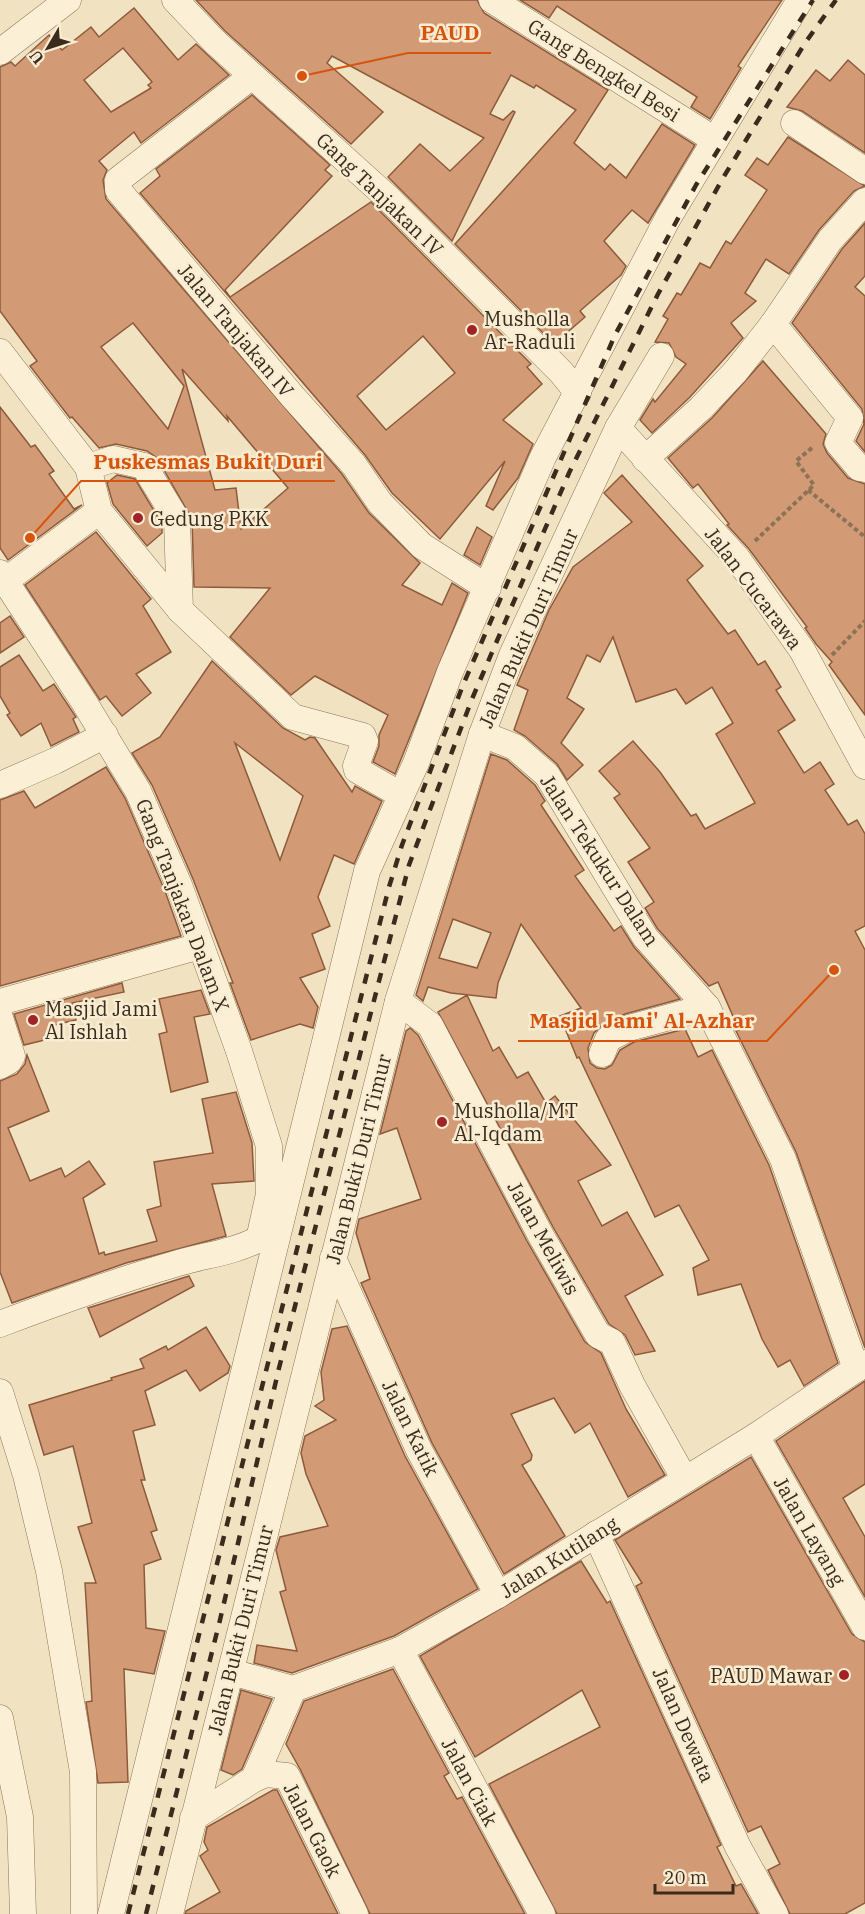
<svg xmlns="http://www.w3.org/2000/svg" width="865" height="1914" viewBox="0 0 865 1914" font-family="'IBM Plex Serif',serif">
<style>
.building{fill:#d29b75;stroke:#8d5b3c;stroke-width:1.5;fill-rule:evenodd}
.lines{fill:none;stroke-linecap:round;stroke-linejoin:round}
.minor-casing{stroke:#8c7358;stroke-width:27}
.path{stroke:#8c7358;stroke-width:4;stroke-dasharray:4.5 3;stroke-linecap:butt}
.minor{stroke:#fbf0d6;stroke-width:26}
.rail{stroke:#3b2b1d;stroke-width:4.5;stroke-dasharray:10 10;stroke-linecap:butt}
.poi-dot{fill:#a02325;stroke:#f8edd2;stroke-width:2}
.labels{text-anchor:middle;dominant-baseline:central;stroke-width:5;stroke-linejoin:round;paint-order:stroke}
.street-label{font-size:20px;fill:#3b2b1d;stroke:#f8edd2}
.poi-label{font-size:20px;fill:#3b2b1d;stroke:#f8edd2;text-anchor:start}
.leader{fill:none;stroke:#d7540e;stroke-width:2}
.callout-dot{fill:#d7540e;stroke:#f8edd2;stroke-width:2}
.callout-label{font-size:21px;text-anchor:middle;font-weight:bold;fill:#d7540e;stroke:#f8edd2;stroke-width:5;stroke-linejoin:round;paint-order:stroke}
</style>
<rect width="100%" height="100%" fill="#f1e3c2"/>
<!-- building -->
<g class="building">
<path d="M196,0H477L484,13L608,90L574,143L605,170L610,164L626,178L662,124L695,145L648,223L632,210L604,241L626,266L621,275L580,311L585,317L554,344L455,244L576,110L536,85L534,88L511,75L490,114L503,120L513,111L515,112L452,241L388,177L420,144L450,171L484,138L332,56L327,63L383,112L351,144L225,31Z"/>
<path d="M520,0H782L738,66L741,68L710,119L691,107L697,97L557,6L549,18Z"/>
<path d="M134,8L178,60L196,44L229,75L141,143L134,132L99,161L107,170L103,180L106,199L342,474L369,513L420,563L402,585L442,605L452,583L468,593L395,774L373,762L379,746V735L388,715L315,676L291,695L230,637L270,588L194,587L192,519L157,458L147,451L116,444L99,448L72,417L70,418L30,366L37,361L0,311V67L11,62L15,66L49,35L62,50L91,27L99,37ZM123,48L152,82L148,85L151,88L111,112L84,80ZM133,323L184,386L168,429L101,347ZM182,369L228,421L227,416L288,488L241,529L236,488L215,490Z"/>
<path d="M848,60L865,75V153L802,111L787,107L816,70L830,81Z"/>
<path d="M252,95L330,165L325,170L332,176L225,290L230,297L371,202L531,364L527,367L542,384L503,420L533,444L518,478L493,510L486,506L505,461L440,539L392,493L365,455L140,193L160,176L156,169ZM423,336L455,373L386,430L357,396Z"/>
<path d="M788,137L865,186L854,191L819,230L789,274L766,259L745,293L756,301L731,323L743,338L690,397L652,433L640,420L653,399L655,402L686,364L676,357L669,343L655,342L668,319L663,316L677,293L681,295L700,263L710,268L726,241L731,244L767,190L745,175L757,158L768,165Z"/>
<path d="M865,223V276L855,287L865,296V452L856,441L864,424L862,409L792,323L842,249Z"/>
<path d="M763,361L826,434L823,444L827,453L848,478L865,484V715L829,665L832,662L816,644L805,628L807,627L749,549L727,525L729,524L698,484L693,488L668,458L712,418Z"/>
<path d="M0,407L31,447L35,445L54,471L49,474L74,509L82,505L8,560L0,548Z"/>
<path d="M117,475L135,479L162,524V533L147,546L113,504L107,483Z"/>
<path d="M622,475L703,566L687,580L728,634L735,630L758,665L765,661L781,687L776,690L795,720L778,731L804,773L820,762L834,784L825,790L848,825L857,820L865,834V926L855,931L865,950V1348L796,1152L736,1031L739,1030L718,982L709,986L657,928L645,908L654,902L628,862L650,848L614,798L620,794L599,771L633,741L660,772L691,816L696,814L705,829L755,803L716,734L733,723L712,687L686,704L676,689L636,702L613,637L600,662L587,655L567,698L584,709L561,743L583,765L567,780L557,764L525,736L514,730L528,690L517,685L549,610L573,567L632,522L604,493Z"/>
<path d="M477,527L492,537L480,565L464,555Z"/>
<path d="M96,532L151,599L143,606L171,652L136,674L151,693L122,716L106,696L100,700L25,585Z"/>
<path d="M10,616L24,637L0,653V623Z"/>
<path d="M19,655L43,691L54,684L76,717L73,719L79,732L51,746L41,723L21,736L7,715L10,713L0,696V667Z"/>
<path d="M212,661L283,728L305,740L310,737L315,738L352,792L355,786L382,801L354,864L334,855L318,897L330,926L312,934L325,969L300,978L318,1007L313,1028L300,1024L251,1040L230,983H233L193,879L152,785L132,753L160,737ZM235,743L303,796L280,860Z"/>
<path d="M491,754L507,760L535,785L545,801L541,805L584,870L575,876L614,931L621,926L634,947L680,999L625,1014L601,1026L594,1033L588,1048L590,1063L597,1068L605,1069L612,1065L620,1050L634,1042L685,1029L698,1057L712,1050L769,1165L838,1363L804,1386L790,1360L778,1367L762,1339L741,1284L698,1295L693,1268L709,1260L679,1205L655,1217L579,1057L577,1058L560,1016L581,1008L521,924L498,983L496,998L451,993L428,987L423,1001L416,995ZM453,919L491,933L477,968L439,958Z"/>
<path d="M106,767L125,798L165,891L181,936L0,986V800L24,791L35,808Z"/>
<path d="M122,983L124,992L72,1003L76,1020L54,1025L57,1037L24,1045L14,1014Z"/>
<path d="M201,990L210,1014L194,1017L208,1082L171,1092L159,1034L167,1032L159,999Z"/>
<path d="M467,995L493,1051L499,1047L517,1078L528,1072L546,1103L555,1096L611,1165L578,1181L602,1226L627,1212L663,1275L625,1296L655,1351L635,1355L625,1335L609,1324L553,1227L438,1012Z"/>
<path d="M410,1028L418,1035L527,1241L585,1342L601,1353L626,1409L665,1475L628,1497L590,1423L575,1433L554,1398L511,1414L532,1455L531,1460L522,1465L565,1536L504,1574L432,1443L361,1283L370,1279L356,1233L359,1219L421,1199L397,1128L380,1134L406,1031Z"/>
<path d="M27,1055L49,1111L8,1128L30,1181L61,1168L65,1177L89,1161L105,1184L83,1198L99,1254L104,1252L105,1255L157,1241L147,1210L161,1206L154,1162L213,1153L202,1099L236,1092L252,1143L254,1181L212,1184L226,1236L126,1263L12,1303L0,1272V1081L17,1074L25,1064Z"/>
<path d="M189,1276L194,1286L100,1337L88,1308Z"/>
<path d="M347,1326L405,1456L478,1589L394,1636L292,1673L254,1663L257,1645L297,1651L280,1592L286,1590L276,1550L280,1537L328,1526L306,1474L301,1453L305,1436L336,1420L315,1406L324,1400L321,1372L332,1329Z"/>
<path d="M206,1327L230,1366L228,1373L200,1391L186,1370L145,1391L155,1425L133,1431L145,1480H141L157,1530L151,1532L161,1559L144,1565L146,1628L165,1631L154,1674L124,1669L128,1782L98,1783L86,1702L92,1701L85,1583H96L78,1527L92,1523L73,1446L44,1455L29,1405L112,1380L111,1378L144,1368L140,1359L166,1346L168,1350Z"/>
<path d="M865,1381V1484L843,1498L865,1537V1597L776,1441Z"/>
<path d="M751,1457L852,1634L865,1642V1903L845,1914H790L768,1870L780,1864L761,1826L748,1832L636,1586L642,1583L615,1540Z"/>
<path d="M581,1561L607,1603L610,1601L721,1845L717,1847L736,1886L741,1884L758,1914H557L489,1784L600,1727L582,1690L475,1757L420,1656Z"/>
<path d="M393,1669L449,1773L444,1776L457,1799L462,1797L525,1914H370L300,1769L286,1744L304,1701Z"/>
<path d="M241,1690L272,1699L242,1769L233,1775L221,1770Z"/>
<path d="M273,1790H277L338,1914H185L186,1911L220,1892L200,1856L208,1850L204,1842L207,1827Z"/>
</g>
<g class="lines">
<defs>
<g id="minor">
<path d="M175,0L215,42L387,197L561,372L578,393"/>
<path d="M492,0L715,140"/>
<path d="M0,52L68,0"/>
<path d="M252,76L118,180V190L293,397L354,465L380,503L422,546L488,588"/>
<path d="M794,123L865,171"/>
<path d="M773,324L850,418L838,443L859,468L865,469"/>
<path d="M0,352L88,467L113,459L144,466L177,520L180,610L293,717L363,736L365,741L356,766L357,770L401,795"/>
<path d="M618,428L737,558L802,650L865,766"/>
<path d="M645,459L701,408L736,371L773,324L830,240L865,201"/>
<path d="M88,467L99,511L180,610"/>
<path d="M0,573L84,702L138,791L179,885L239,1051L269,1146V1194L260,1235"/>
<path d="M5,581L99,511"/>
<path d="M482,734L515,747L547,775L645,937L707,1007L783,1159L856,1369"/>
<path d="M0,785L55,761L105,735"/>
<path d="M398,1001L430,1025L540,1234L598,1335L612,1342L632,1385L684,1478"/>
<path d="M0,1002L200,946"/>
<path d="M0,1018L12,1056L9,1061L0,1066"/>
<path d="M602,1054L608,1039L629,1028L707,1007"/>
<path d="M333,1258L419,1450L498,1595"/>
<path d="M0,1324C58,1302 116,1281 175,1264C204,1255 232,1253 259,1239"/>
<path d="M0,1392L26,1475L49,1571L83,1772L84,1914"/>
<path d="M756,1436L865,1627"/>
<path d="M596,1534L738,1847L775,1914"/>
<path d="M400,1650L542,1914"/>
<path d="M231,1672L293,1689L400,1650L498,1595L756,1436L865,1363"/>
<path d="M0,1718L20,1817L23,1914"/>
<path d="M254,1779L266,1774L287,1776L355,1914"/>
<path d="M193,1818L254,1779L293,1689"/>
<path d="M111,1914L367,871L416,763L450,672L543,457L668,218L800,0"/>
<path d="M170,1914L398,1001L482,734L512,655L618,428L661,356"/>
</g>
</defs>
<!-- minor casing -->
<use href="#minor" class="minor-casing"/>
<!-- path -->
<g class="path">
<path d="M808,490L865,537"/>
<path d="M755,541L814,485L796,461L813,447"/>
<path d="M832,655L865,621"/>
</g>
<!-- minor -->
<use href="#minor" class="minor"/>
<!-- rail -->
<g class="rail">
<path d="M128,1914L389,887L402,845L463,685L615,335L696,185L813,0"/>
<path d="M146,1914L220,1620L279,1368L409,865L472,699L569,473L658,294L723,178L805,43L836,0"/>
</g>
</g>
<!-- markers -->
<g class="poi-dot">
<circle cx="472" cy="330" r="6"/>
<circle cx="138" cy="518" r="6"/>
<circle cx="33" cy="1020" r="6"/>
<circle cx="442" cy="1122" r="6"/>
<circle cx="844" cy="1675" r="6"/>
</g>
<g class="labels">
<!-- street labels -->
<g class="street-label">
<text transform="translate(604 70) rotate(32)">Gang Bengkel Besi</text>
<text transform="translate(380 194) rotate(44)">Gang Tanjakan IV</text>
<text transform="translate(236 330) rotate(50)">Jalan Tanjakan IV</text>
<text transform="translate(754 588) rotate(53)">Jalan Cucarawa</text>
<text transform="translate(528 628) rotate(-66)">Jalan Bukit Duri Timur</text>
<text transform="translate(600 860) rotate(57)">Jalan Tekukur Dalam</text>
<text transform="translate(183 905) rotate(69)">Gang Tanjakan Dalam X</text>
<text transform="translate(358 1159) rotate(-76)">Jalan Bukit Duri Timur</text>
<text transform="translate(544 1238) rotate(61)">Jalan Meliwis</text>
<text transform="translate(411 1428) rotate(64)">Jalan Katik</text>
<text transform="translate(810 1531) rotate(60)">Jalan Layang</text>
<text transform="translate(559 1557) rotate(-32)">Jalan Kutilang</text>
<text transform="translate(240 1630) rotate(-76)">Jalan Bukit Duri Timur</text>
<text transform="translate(684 1725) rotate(66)">Jalan Dewata</text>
<text transform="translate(470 1782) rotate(62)">Jalan Ciak</text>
<text transform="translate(313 1830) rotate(63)">Jalan Gaok</text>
</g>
<!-- poi labels -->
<g class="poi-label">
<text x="484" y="318">Musholla<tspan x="484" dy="23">Ar-Raduli</tspan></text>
<text x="150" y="518">Gedung PKK</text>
<text x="45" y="1008">Masjid Jami<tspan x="45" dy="23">Al Ishlah</tspan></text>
<text x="454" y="1110">Musholla/MT<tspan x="454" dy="23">Al-Iqdam</tspan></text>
<text x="832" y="1675" text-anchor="end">PAUD Mawar</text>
</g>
</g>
<!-- callouts -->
<path class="leader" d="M302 76L408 53H491M30 538L81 481H335M834 970L767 1041H518"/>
<g class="callout-dot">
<circle cx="302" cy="76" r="6"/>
<circle cx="30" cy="538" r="6"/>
<circle cx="834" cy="970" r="6"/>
</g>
<g class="callout-label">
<text x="450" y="40">PAUD</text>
<text x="208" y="469">Puskesmas Bukit Duri</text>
<text x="642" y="1028">Masjid Jami' Al-Azhar</text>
</g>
<!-- north arrow -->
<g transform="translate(48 48) rotate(231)" stroke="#f8edd2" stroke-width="4.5" paint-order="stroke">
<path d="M0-4.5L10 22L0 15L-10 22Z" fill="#3b2b1d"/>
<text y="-9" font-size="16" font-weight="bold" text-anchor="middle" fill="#3b2b1d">U</text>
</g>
<!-- scale -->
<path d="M655 1884v9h78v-9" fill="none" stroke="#3b2b1d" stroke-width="3"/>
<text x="664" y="1884" font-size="18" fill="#3b2b1d" stroke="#f8edd2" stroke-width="4.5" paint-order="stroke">20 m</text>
</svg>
